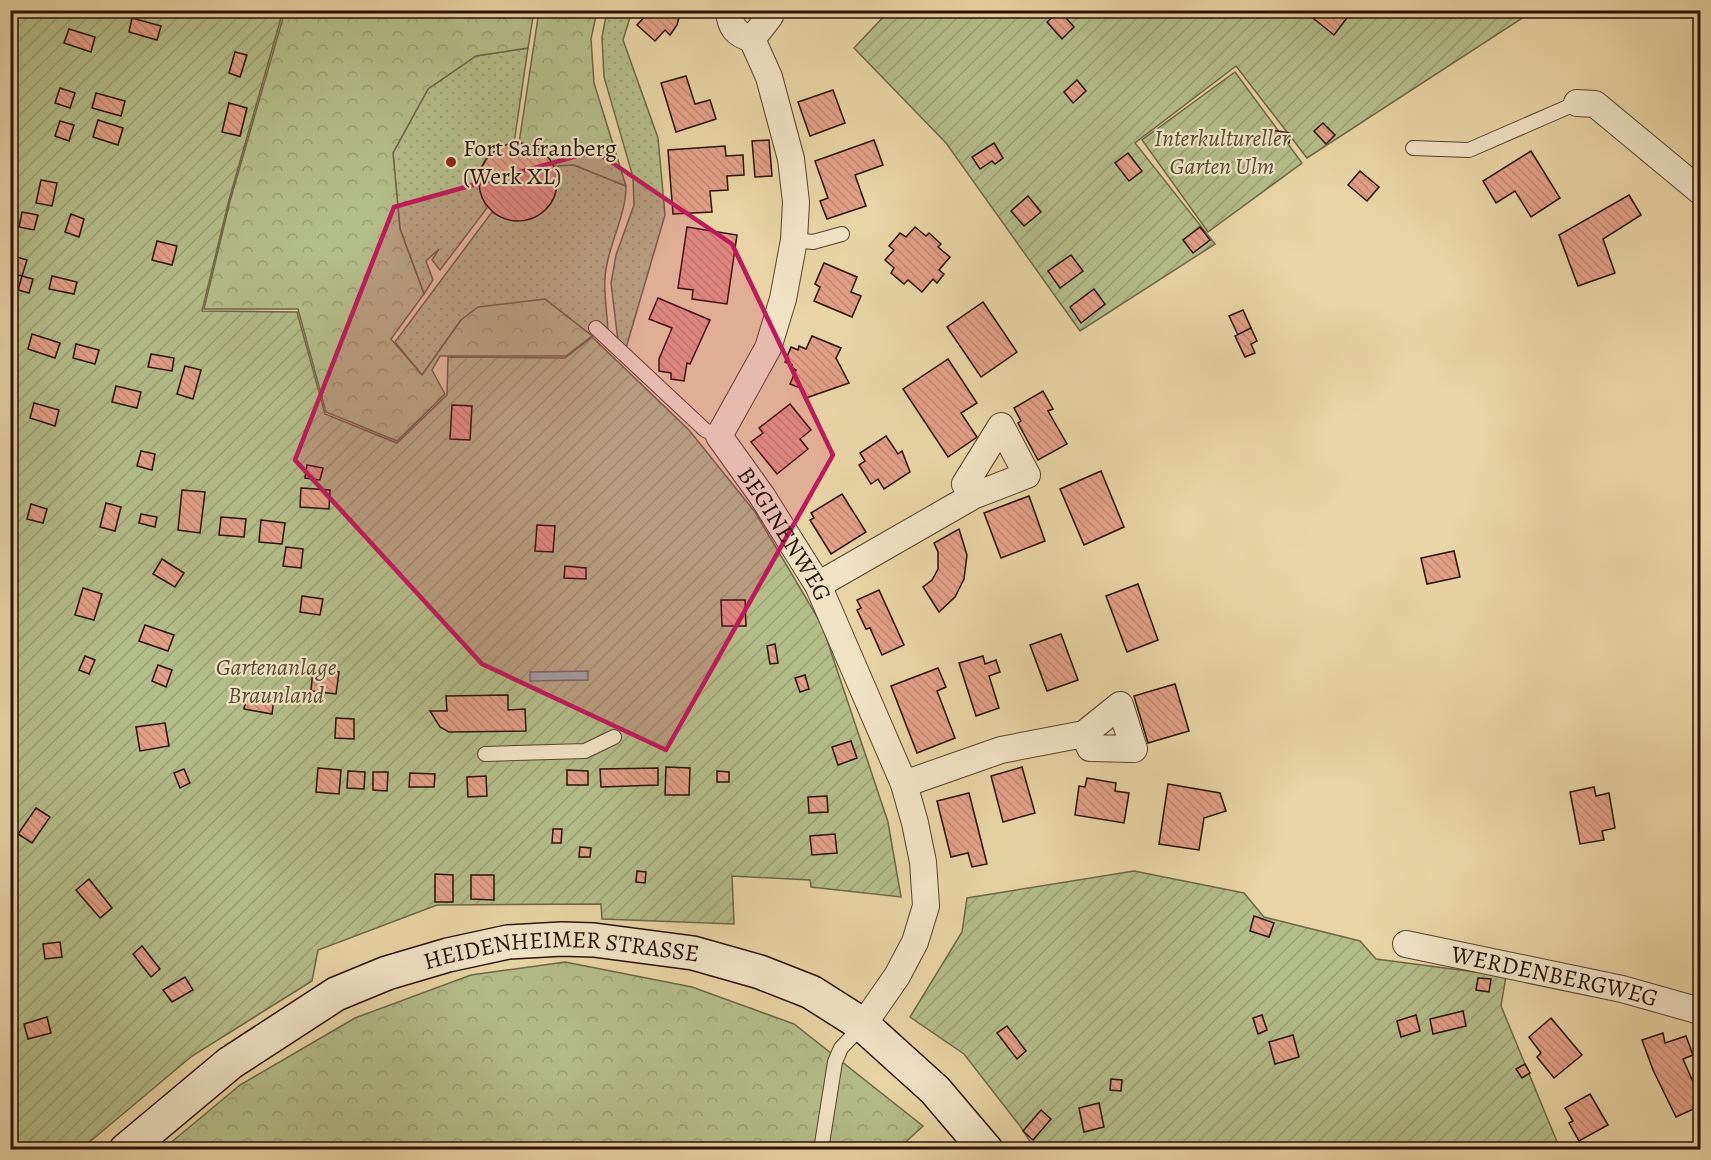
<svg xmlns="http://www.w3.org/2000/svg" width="1711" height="1160" viewBox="0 0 1711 1160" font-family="Alegreya,serif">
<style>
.grass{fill:url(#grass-dots);stroke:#6e6746;stroke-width:1.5}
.forest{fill:url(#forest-crowns);stroke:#6e6746;stroke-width:1.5}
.garden{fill:url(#garden-furrows);stroke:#6e6746;stroke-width:1.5}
.water{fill:#98b7ac;stroke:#6c7569;stroke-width:1.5}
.building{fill:url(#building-back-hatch);stroke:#291104;stroke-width:1.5}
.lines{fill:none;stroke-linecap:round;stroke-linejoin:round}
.service-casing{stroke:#59422c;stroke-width:16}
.minor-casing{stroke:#59422c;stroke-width:28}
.secondary-casing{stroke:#291104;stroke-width:36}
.service{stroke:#f0e3c4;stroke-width:14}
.minor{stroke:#f0e3c4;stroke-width:26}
.secondary{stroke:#f0e3c4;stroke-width:33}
.marked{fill:#c2185b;fill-opacity:0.2;stroke:#c2185b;stroke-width:4.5;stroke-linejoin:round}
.poi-dot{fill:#8f2418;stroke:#f0e3c4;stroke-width:2}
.labels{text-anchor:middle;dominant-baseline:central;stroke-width:4.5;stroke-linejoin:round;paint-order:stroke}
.park-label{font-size:24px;font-style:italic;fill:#594d32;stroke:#f0e3c4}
.poi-label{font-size:24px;fill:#291104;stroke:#f0e3c4;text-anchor:start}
.street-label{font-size:24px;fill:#291104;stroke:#f0e3c4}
</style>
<defs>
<pattern id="grass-dots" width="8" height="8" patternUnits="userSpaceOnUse" patternTransform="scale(1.5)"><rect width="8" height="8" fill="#b3bd88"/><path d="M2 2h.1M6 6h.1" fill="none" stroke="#9aa174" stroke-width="1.8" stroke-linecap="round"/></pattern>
<pattern id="forest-crowns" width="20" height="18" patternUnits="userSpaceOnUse" patternTransform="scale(1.5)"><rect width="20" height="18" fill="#b3bd88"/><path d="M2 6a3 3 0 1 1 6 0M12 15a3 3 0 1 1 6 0" fill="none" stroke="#9aa174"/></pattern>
<pattern id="garden-furrows" width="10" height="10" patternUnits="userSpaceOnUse" patternTransform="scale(1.5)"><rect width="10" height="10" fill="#b3bd88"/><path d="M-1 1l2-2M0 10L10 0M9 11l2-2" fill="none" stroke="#9aa174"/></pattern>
<pattern id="building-back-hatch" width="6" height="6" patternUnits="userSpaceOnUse" patternTransform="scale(1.5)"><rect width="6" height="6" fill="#e2a086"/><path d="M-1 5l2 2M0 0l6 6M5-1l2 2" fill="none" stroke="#c28972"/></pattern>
</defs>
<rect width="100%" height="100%" fill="#e8d4a4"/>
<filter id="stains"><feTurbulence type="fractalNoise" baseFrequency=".00333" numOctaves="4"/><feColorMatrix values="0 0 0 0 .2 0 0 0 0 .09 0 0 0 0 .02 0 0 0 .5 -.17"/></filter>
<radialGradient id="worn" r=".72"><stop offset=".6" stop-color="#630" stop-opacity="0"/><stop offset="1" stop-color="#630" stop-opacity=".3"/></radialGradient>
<!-- grass -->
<g class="grass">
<path d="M607,11H632L623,40L658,138L665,215L626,348L618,341L611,283L616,255L634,205L633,177L604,77L602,37Z"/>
<path d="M528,48L514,143C479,152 471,177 487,208L440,270L432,260L439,249L426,261L433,280L424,294L400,229L393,153L428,89L476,56Z"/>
<path d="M574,165L626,186C626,213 612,238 607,264C602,285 607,309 608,331L592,336L545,299L461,320L422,375L395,342L492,212C528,235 568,207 554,166Z"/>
</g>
<!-- forest -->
<g class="forest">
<path d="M285,11H534L528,48L476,56L428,89L393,153L400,229L424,294L391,339L422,375L461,320L478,307L545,299L592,336L566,356H440L432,370L445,394L397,441L326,412L298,309H204L230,201Z"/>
<path d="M539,11H597L591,39L594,83L626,186L574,165L553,166C546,152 535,145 519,143Z"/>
<path d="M565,962L692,987L794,1024L923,1126L897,1150H162L240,1085L355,1018L471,975Z"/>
</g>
<!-- garden -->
<g class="garden">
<path d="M10,11H283L229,200L202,311L297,312L325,414L397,443L447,395L448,357L565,358L592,337L689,430L755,512L822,625L888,822L901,897L811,887L810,880L732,876L734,924L602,919L601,904L437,905L318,950L312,981L192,1056L81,1149H11Z"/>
<path d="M889,11H1533L1307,158L1236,66L1135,143L1215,244L1080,331L946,143L854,48Z"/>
<path d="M1235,72L1302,163L1208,232L1142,140Z"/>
<path d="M1134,871L1244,893L1264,917L1360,941L1376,959L1506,976L1501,1006L1560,1149H1035L1020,1126L964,1054L910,1017L962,932L967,898Z"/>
</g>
<!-- water -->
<path class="water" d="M588,671V680L530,681V672Z"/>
<!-- building -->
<g class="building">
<path d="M681,10L677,25L670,35L665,30L655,41L637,25L647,14L643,10Z"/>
<path d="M1313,10H1353L1334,35L1309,15Z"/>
<path d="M1060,11L1074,27L1062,39L1047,22Z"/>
<path d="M132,18L161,26L157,40L129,32Z"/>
<path d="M69,29L95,37L91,52L64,43Z"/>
<path d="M235,52L247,55L240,77L229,73Z"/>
<path d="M686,76L695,104L710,100L716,119L676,132L661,83Z"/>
<path d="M1077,80L1086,91L1073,103L1064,92Z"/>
<path d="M60,88L75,93L70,108L55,103Z"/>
<path d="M833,90L845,123L810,136L798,102Z"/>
<path d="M96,93L125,101L121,116L92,108Z"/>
<path d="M229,103L247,108L240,136L222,132Z"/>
<path d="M98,120L123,128L118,145L93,137Z"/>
<path d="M60,121L74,125L69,141L55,136Z"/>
<path d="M1323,123L1335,135L1326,144L1314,131Z"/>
<path d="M1271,130L1291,133L1289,143L1270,141Z"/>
<path d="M769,140L772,176L755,177L752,141Z"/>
<path d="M874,140L883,165L855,175L866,206L827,219L820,201L828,198L815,161Z"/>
<circle cx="518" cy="182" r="39"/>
<path d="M994,143L1003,158L995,164L992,161L980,169L972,157Z"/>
<path d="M725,146L726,156L743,155L744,175L727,176L728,190L710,191L712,212L673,214L668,150Z"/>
<path d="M1531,151L1560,198L1531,217L1515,191L1496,203L1483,181Z"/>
<path d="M1128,153L1142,171L1129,181L1115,163Z"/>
<path d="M1360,171L1379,187L1367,201L1348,185Z"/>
<path d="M41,180L57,183L52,206L36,203Z"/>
<path d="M1629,195L1641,215L1603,239L1615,273L1578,286L1559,235Z"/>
<path d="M1028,196L1041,212L1024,226L1011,211Z"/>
<path d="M22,212L38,215L34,230L19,227Z"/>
<path d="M71,214L84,219L79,237L65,232Z"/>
<path d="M687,227L737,235L727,304L692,299L693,290L678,288Z"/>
<path d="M915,227L926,236L929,233L941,244L938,247L950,257L939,270L944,274L937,283L933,279L922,292L908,280L904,284L891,273L894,268L885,260L894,250L889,246L900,233L906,237Z"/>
<path d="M1200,227L1210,240L1193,253L1183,240Z"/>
<path d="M157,241L177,246L172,265L152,260Z"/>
<path d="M10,255L27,260L22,276L18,275L15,285L10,283Z"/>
<path d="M1071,255L1083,271L1060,288L1048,271Z"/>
<path d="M824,263L857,277L851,292L861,296L852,317L814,301L820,287L815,284Z"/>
<path d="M22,276L33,279L29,293L18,290Z"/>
<path d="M52,276L77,282L74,294L49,289Z"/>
<path d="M1094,289L1105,304L1081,323L1070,307Z"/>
<path d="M658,298L710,320L690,364L687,363L684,381L671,379V373L659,371V359L672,328L649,319Z"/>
<path d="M983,302L1017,352L981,377L947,327Z"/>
<path d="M1243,310L1251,328L1238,335L1229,316Z"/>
<path d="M1251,328L1257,341L1251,344L1255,353L1245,357L1235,336Z"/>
<path d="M32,334L60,343L55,358L28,349Z"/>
<path d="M812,336L841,348L836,358L849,383L806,398L803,389L790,384L796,370L791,367L792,365L785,362L791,347L798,350L799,346L806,349Z"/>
<path d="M76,344L99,350L95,364L73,358Z"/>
<path d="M151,354L174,358L172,371L148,367Z"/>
<path d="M948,359L977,403L961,413L977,437L948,457L903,389Z"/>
<path d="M185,366L201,370L193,399L177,394Z"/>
<path d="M116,386L141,392L137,408L112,402Z"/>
<path d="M1043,391L1053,409L1048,411L1067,444L1038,460L1018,423L1021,421L1014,408Z"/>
<path d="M34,403L59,410L55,426L30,418Z"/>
<path d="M790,404L811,430L800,439L808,449L777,474L751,442L763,433L759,428Z"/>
<path d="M452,405L472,406L470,440L450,439Z"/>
<path d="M886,436L898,454L902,451L910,472L884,489L878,479L871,484L859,465L865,461L860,453Z"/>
<path d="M141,451L155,454L152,470L137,466Z"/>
<path d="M307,465L323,468L320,480L305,478Z"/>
<path d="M1101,471L1124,527L1084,545L1060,489Z"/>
<path d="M301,488L330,490L329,509L300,507Z"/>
<path d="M182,490L205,492L200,533L178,530Z"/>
<path d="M842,494L866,532L831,554L810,520L814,518L811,513Z"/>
<path d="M1029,496L1045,541L1001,558L984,513Z"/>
<path d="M106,503L121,507L115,531L100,527Z"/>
<path d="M31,504L47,509L43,523L27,519Z"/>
<path d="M141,514L157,517L155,527L139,523Z"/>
<path d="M221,517L246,519L244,537L219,535Z"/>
<path d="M261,520L285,523L282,544L259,542Z"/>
<path d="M537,525L555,526L553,552L535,551Z"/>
<path d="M959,529L967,555L964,579L955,597L939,612L923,587L932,580L938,569V552L934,543Z"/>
<path d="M286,547L303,549L301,568L283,566Z"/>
<path d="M1454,551L1460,577L1427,584L1421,558Z"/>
<path d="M162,559L184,573L175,587L153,574Z"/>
<path d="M565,566L586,568V579L564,578Z"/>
<path d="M1138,584L1158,640L1127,652L1106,596Z"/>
<path d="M83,588L102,594L94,620L75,615Z"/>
<path d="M879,590L904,645L882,655L870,628L866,629L857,610L861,608L857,600Z"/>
<path d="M302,596L323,599L320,615L300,612Z"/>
<path d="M721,600H745L746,626H722Z"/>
<path d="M145,625L174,635L168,651L139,641Z"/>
<path d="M1061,634L1078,680L1047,691L1030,645Z"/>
<path d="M775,644L778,663L770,664L767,646Z"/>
<path d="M85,656L95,660L89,674L79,670Z"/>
<path d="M983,656L985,664L996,660L1000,672L989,676L999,708L976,716L959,663Z"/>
<path d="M158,665L172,670L166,687L152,681Z"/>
<path d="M938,668L946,687L937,691L955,738L917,753L891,686Z"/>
<path d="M313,669L339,672L336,694L311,691Z"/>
<path d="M805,675L809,689L800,692L795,678Z"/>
<path d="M1175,684L1189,731L1148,743L1134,696Z"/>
<path d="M247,694L274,698L272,714L244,709Z"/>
<path d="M508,695V710L525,709L526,731L449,732L440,727L430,711H447L446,696Z"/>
<path d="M336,718L354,719V739L335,738Z"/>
<path d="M165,723L169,746L140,751L136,727Z"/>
<path d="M851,741L857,758L838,765L832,747Z"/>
<path d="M666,767L690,768L689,795H665Z"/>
<path d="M1022,767L1035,813L1003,822L991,776Z"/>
<path d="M318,768L341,770L339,794L316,792Z"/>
<path d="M658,768V785L601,787L600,769Z"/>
<path d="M184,769L190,783L180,788L174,773Z"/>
<path d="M567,770L588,771V785H567Z"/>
<path d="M348,771L365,772L364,789L347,788Z"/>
<path d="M717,771L729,772V782H717Z"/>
<path d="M373,772H388L387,791L373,790Z"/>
<path d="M410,773L435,774L434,787H409Z"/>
<path d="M486,776L487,796L468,797L467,777Z"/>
<path d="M1087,778L1116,783L1115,791L1129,793L1124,823L1075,815L1079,786L1085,787Z"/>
<path d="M1168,784L1220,793L1226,811L1204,818L1199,850L1159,844Z"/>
<path d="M1594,787L1596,796L1609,793L1615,828L1602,831L1604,840L1580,844L1570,792Z"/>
<path d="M969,793L987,864L972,867L968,853L951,857L937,801Z"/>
<path d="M827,796L828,812L809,813L808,797Z"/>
<path d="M36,808L50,817L32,843L18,834Z"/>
<path d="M553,829H562L561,843H552Z"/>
<path d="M835,834L837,853L812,855L810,836Z"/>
<path d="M580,847L591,848L590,857H579Z"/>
<path d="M637,871L646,872L645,883L636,882Z"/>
<path d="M435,874L453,875V902H435Z"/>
<path d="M471,875H494V900L471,899Z"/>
<path d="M89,879L112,908L100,918L76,890Z"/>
<path d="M1254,916L1274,923L1269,937L1250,931Z"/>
<path d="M60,942L62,957L45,959L43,944Z"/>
<path d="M142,946L160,969L151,977L133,954Z"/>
<path d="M185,977L193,990L172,1002L163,990Z"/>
<path d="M1478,978L1491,979L1489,992L1476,990Z"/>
<path d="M1463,1011L1466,1026L1433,1034L1430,1019Z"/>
<path d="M1262,1015L1267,1030L1258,1034L1253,1018Z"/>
<path d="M1416,1015L1420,1031L1401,1037L1397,1021Z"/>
<path d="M47,1017L51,1033L28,1039L24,1024Z"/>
<path d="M1551,1018L1582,1055L1554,1078L1537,1057L1541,1053L1529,1037Z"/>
<path d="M1007,1026L1026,1051L1017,1059L997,1033Z"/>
<path d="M1663,1033L1665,1043L1686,1036L1693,1055L1683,1059L1700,1098V1106L1676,1117L1653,1070L1642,1040Z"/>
<path d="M1293,1035L1299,1057L1275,1064L1269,1042Z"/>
<path d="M1525,1064L1530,1073L1522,1078L1516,1069Z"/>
<path d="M1111,1079L1122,1080L1121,1091L1110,1090Z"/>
<path d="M1590,1094L1608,1125L1579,1141L1569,1123L1573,1121L1565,1108Z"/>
<path d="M1099,1103L1104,1127L1084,1132L1079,1108Z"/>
<path d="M1041,1110L1051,1119L1033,1140L1023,1131Z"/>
</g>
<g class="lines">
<defs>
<g id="service">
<path d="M1413,148L1469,150L1577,103"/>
<path d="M794,240L813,242L842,234"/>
<path d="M596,328L705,430L719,436"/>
<path d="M485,754L585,751L614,737"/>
<path d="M821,1150L835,1062L841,1048L863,1025"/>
</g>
<g id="minor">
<path d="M729,10C730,28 736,34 752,39"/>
<path id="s1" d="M752,39L769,77L791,159L796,202L794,240L783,299L768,348L719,436L762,496L818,585L904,784L915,823L923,862L926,906L915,942L897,976L863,1025"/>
<path d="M752,39L770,16L768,10"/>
<path d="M1577,103L1595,104L1700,191"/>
<path d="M818,585L973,496L1027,475L1001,426L965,484L973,496"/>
<path d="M904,784L1001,750L1084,734L1120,705L1134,749L1090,748L1084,734"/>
<path id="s2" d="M1406,944L1622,989L1700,1011"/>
</g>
<g id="secondary">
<path id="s3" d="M126,1150L230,1063L336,994L387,973L448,955L508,942L562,939L594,940L693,953L760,972L811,992L863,1025L935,1090L986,1150"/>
</g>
</defs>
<!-- service casing -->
<use href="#service" class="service-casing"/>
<!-- minor casing -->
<use href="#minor" class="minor-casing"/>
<!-- secondary casing -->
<use href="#secondary" class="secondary-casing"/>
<!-- service -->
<use href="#service" class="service"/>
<!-- minor -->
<use href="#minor" class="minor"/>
<!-- secondary -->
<use href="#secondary" class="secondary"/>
</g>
<!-- marked area -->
<path class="marked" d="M595,151L732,244L833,455L666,750L482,664L295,460L394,207Z"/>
<!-- markers -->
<circle class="poi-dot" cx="451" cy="162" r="6"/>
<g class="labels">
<!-- park labels -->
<g class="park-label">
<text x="1222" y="138">Interkultureller<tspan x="1222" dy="28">Garten Ulm</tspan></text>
<text x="276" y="667">Gartenanlage<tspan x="276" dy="28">Braunland</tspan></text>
</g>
<!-- poi labels -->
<g class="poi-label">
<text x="463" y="148">Fort Safranberg<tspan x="463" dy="28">(Werk XL)</tspan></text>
</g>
<!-- street labels -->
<g class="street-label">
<text stroke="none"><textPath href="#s1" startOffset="538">BEGINENWEG</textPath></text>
<text stroke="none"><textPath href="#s3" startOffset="495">HEIDENHEIMER STRASSE</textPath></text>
<text stroke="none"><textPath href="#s2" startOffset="152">WERDENBERGWEG</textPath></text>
</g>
</g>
<!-- margin -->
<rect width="1711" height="1160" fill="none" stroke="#e8d4a4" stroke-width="36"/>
<rect x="12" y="12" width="1687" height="1136" fill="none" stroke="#291104" stroke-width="3"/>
<rect x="18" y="18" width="1675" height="1124" fill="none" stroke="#291104" stroke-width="1.5"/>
<rect width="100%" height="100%" filter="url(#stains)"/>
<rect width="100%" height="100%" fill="url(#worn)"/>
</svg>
